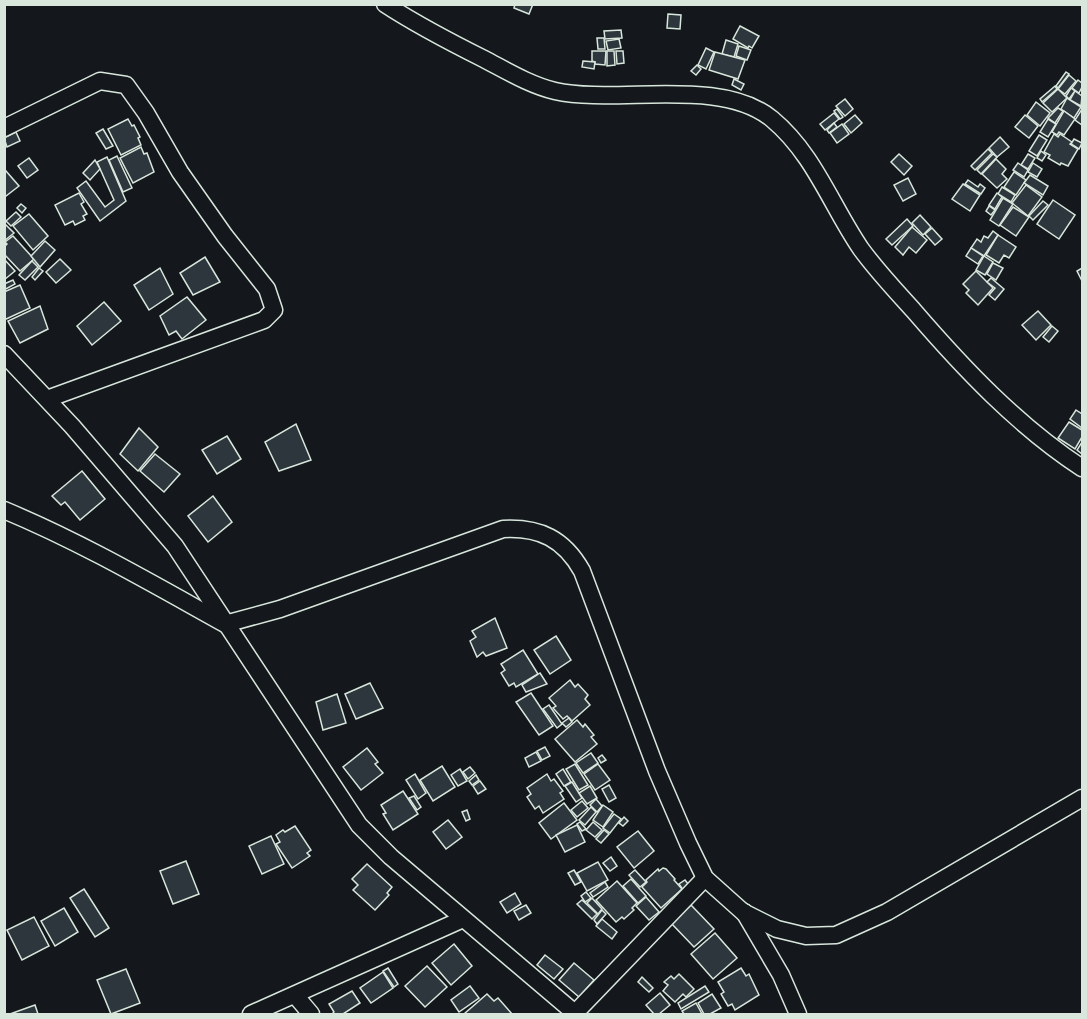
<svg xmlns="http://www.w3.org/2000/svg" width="1087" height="1019" viewBox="0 0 1087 1019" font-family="'Titillium Web',sans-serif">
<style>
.building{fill:#2c363c;stroke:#d8e6dc;stroke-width:1.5}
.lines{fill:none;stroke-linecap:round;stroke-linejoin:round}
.minor-casing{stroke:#d8e6dc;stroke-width:19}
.minor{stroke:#14181c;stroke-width:16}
</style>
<rect width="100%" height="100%" fill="#14181c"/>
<!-- building -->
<g class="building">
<path d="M515,4H533L529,14L514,8Z"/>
<path d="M668,14L681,15L680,29L667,28Z"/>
<path d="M740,26L759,36L752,48L749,46L748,48L733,39Z"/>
<path d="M621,30L622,38L605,39L604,31Z"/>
<path d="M597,38H604L605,49H598Z"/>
<path d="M619,39L621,48L608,50L606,41Z"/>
<path d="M726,40L738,44L734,57L722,54Z"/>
<path d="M739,46L751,50L747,60L736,56Z"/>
<path d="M706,48L714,52L706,69L698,65Z"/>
<path d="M592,51H606L605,65L595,64V62L592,61Z"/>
<path d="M607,51H614L615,65L607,66Z"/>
<path d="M616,51H623L624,63L617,64Z"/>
<path d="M715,52L745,60L738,79L709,70Z"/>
<path d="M583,61L595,62L594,69L582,67Z"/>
<path d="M697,65L701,69L696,75L691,71Z"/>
<path d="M1066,72L1069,74L1058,88L1056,86Z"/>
<path d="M1069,75L1076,81L1065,94L1058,89Z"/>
<path d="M734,79L744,84L741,90L732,85Z"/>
<path d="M1078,80L1082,83V87L1079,93L1072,88Z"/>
<path d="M1055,86L1057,89L1042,102L1040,99Z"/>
<path d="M1071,88L1075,91L1069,99L1066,96Z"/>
<path d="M1058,89L1067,98L1052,112L1043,103Z"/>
<path d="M1075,91L1082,96L1081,106L1070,100Z"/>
<path d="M1067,98L1081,107L1074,118L1061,109Z"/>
<path d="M845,99L853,109L845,116L836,106Z"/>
<path d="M1036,102L1050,113L1040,126L1027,115Z"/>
<path d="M1058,108L1063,111L1055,123L1048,118Z"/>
<path d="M837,109L843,117L840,119L834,111Z"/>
<path d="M1082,109V125L1075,120Z"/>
<path d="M1064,111L1075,119L1064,135L1059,132L1057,135L1052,132Z"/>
<path d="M834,113L839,119L825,130L820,124Z"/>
<path d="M855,115L862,123L851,133L844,124Z"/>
<path d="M1025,115L1038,126L1029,138L1015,127Z"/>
<path d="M128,119L132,126L134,125L140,137L138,138L141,145L121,155L108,129Z"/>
<path d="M1048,119L1056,124L1048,137L1040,132Z"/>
<path d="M834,123L837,127L829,133L827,130Z"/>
<path d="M842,124L849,134L837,143L830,133Z"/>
<path d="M103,129L113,146L106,149L96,133Z"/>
<path d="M16,132L20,141L7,147L4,138Z"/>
<path d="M1054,134L1058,137L1060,134L1072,142L1070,144L1078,149L1068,166L1061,163L1060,165L1048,158L1050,155L1044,152Z"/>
<path d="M1039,135L1047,140L1037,156L1029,151Z"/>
<path d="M1000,137L1009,147L997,157L989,148Z"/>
<path d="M1074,139L1082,143L1079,149L1071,144Z"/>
<path d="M141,147L144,154L147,153L154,172L133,183L120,158Z"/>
<path d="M988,149L992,153L975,170L971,166Z"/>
<path d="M1041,151L1046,155L1042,161L1037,158Z"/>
<path d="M899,154L912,166L904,175L891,162Z"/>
<path d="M993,154L997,157L981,174L977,170Z"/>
<path d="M1028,154L1035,158L1028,169L1021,165Z"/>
<path d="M117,156L132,188L123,192L109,160Z"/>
<path d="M107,157L126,201L100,221L77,188L86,181L105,207L114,200L97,162Z"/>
<path d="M29,158L38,170L27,178L18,166Z"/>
<path d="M996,159L1006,169L1002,174L1007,179L997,188L982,174Z"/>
<path d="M95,160L100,169L90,180L83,173Z"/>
<path d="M1018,163L1028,170L1024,177L1013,170Z"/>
<path d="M1033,163L1042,169L1037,177L1028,172Z"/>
<path d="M6,171L19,186L6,196L4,194V172Z"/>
<path d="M1014,172L1026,180L1016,195L1004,187Z"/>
<path d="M1030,175L1048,186L1043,195L1024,183Z"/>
<path d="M908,178L916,194L903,201L894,185Z"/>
<path d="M968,180L978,187L980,184L985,188L981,194L965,184Z"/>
<path d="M963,184L980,195L970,211L952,199Z"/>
<path d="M1026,185L1042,197L1028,216L1012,203Z"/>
<path d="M1002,187L1015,195L1011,202L998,194Z"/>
<path d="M79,193L84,202L81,204L87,214L83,216L85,220L75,225L73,221L65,225L55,205Z"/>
<path d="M997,193L1002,197L995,209L989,205Z"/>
<path d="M1003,198L1013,204L999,226L990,220Z"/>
<path d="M1053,200L1075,215L1059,239L1037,224Z"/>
<path d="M1043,201L1048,205L1033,220L1029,216Z"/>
<path d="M21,204L26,208L22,213L17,208Z"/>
<path d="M989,206L995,210L991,215L986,211Z"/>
<path d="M1013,207L1029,217L1016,236L1000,225Z"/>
<path d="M16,212L21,217L11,226L6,221Z"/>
<path d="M29,214L48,236L33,250L13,226Z"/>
<path d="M920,215L931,227L923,235L912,223Z"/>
<path d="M907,219L913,226L892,245L886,239Z"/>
<path d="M6,225L14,233L4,241V227Z"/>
<path d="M912,227L927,240L916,253L909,247L903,255L895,247Z"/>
<path d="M932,228L942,239L935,245L925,234Z"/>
<path d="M993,231L998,235L984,256L971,248L977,239L981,242L984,236L988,238Z"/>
<path d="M998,235L1016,247L1009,258L1004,255L999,263L986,255Z"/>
<path d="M13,236L34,259L20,271L4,254V247L7,244L5,242Z"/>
<path d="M45,241L55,250L40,267L31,256Z"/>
<path d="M971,248L983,256L978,264L966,256Z"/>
<path d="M984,256L993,262L985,275L976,270Z"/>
<path d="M205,257L220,282L193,295L180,273Z"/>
<path d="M4,259L15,271L4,280Z"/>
<path d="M60,259L71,270L56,283L46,272Z"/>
<path d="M32,261L38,267L25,280L19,275Z"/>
<path d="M993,263L1003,268L996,280L987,274Z"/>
<path d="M39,268L43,271L35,280L32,277Z"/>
<path d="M160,268L173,294L149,310L134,285Z"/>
<path d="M1082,268V281L1077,271Z"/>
<path d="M976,271L993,288L978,305L966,293L969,290L963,284Z"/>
<path d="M991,278L1004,289L995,300L989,295L995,288L987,282Z"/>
<path d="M13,280L15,284L4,290V284Z"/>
<path d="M20,285L30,308L4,320V292Z"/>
<path d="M187,297L206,320L182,339L176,331L169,335L160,316Z"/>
<path d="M104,302L121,321L92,345L77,326Z"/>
<path d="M40,306L48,329L20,343L8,321Z"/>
<path d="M1038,311L1051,325L1036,340L1022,325Z"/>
<path d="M1052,326L1058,331L1049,342L1043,337Z"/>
<path d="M1076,410L1082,414V428L1070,419Z"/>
<path d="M1069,422L1082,430V437L1075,449L1058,438Z"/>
<path d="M296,424L311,460L279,471L265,442Z"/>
<path d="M139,428L158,447L138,471L120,454Z"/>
<path d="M227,436L241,459L217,474L202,450Z"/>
<path d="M1082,442V454L1077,450Z"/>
<path d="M155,454L180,474L164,492L140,471Z"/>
<path d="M82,471L105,499L80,520L65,502L61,505L52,496Z"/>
<path d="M213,496L232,522L208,542L188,516Z"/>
<path d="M495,618L507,648L486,656L483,652L477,657L470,641L476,637L472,631Z"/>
<path d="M556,636L571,660L550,674L534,650Z"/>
<path d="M523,650L538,674L516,687L514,683L509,686L501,673L505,670L501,664Z"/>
<path d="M540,673L547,684L526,692L522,685Z"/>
<path d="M570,680L575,687L578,684L588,695L585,699L590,705L572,721L567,716L563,719L553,708L556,706L549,698Z"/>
<path d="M370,683L383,708L356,719L345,694Z"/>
<path d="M531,693L553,726L539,735L516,702Z"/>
<path d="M337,694L346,723L323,730L316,702Z"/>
<path d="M549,705L562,724L557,728L543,709Z"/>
<path d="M569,718L572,722L566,727L562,723Z"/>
<path d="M577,720L583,727L585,724L594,735L591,737L597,744L575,762L555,739Z"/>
<path d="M545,747L550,756L542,760L537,751Z"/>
<path d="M367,748L378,762L375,764L383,773L361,790L343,767Z"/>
<path d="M536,752L541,761L529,767L525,758Z"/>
<path d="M591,753L598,763L583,773L576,763Z"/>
<path d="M602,755L606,760L601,763L598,758Z"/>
<path d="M575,764L588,785L579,790L566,769Z"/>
<path d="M598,764L610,780L595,790L584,774Z"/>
<path d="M442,766L455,787L433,801L420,780Z"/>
<path d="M470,767L475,773L468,779L463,772Z"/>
<path d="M460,769L467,781L458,786L451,775Z"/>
<path d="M563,769L571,782L564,786L556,774Z"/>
<path d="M415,774L426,793L418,799L406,780Z"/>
<path d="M547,774L551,781L554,779L563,791L560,793L564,799L543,813L539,806L535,809L527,797L531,794L527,788Z"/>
<path d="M476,775L479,780L472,785L469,781Z"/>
<path d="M480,781L486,789L478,794L473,786Z"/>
<path d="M572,782L582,798L576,802L565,786Z"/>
<path d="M609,785L616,798L609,802L602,789Z"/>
<path d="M590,786L597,798L587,804L579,793Z"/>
<path d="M403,791L418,814L393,830L383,814L386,813L381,805Z"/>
<path d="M414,796L421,807L417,810L409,798Z"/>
<path d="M596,799L602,806L597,812L590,805Z"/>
<path d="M582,801L588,808L577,817L571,810Z"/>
<path d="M564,803L577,820L551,839L539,823Z"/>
<path d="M603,805L613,812L603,827L593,820Z"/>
<path d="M591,807L596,812L585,825L579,820Z"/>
<path d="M467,810L470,819L466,821L462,812Z"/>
<path d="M614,814L621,819L610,833L603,828Z"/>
<path d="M624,817L628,821L623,826L619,823Z"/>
<path d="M448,820L462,837L446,849L433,832Z"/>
<path d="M580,822L586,829L582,831L577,824Z"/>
<path d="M593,822L602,830L595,837L586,830Z"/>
<path d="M577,825L585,842L565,852L556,835Z"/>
<path d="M295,826L311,850L307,853L310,856L292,868L276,844L280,842L276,835L283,830L285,832Z"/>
<path d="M604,830L609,834L601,843L596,839Z"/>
<path d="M638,831L654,851L634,868L617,847Z"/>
<path d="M271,836L284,864L262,874L249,846Z"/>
<path d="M611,857L617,866L610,871L603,863Z"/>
<path d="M186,861L199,894L173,904L160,871Z"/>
<path d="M598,862L608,880L587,891L577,873Z"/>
<path d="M367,864L392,887L387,893L389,895L375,910L353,890L358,885L352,879Z"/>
<path d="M663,868L666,869L675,879L674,880L682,889L661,908L642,887L647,882L646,880L658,869L659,871Z"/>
<path d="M574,870L581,882L575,885L568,873Z"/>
<path d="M635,870L646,882L640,887L629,875Z"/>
<path d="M631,879L646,896L638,903L623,886Z"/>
<path d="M685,880L692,889L686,894L679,884Z"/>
<path d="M617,881L637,903L632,908L634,910L624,919L622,917L616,922L596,900Z"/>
<path d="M605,882L608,887L593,897L590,893Z"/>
<path d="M84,889L109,928L95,937L70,898Z"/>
<path d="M586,892L591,898L585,902L581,896Z"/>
<path d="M515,893L521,904L507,913L500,902Z"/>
<path d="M646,897L659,912L649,920L636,906Z"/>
<path d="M592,898L602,909L598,914L587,903Z"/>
<path d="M582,900L597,914L592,919L577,904Z"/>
<path d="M526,905L531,913L519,920L514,911Z"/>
<path d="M691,905L714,929L694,947L671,923Z"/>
<path d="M64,908L78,932L55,946L41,921Z"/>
<path d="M602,910L606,914L597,924L594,920Z"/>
<path d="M34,917L49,946L22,960L7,930Z"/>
<path d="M602,919L617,932L612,939L596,926Z"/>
<path d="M715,933L737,958L713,979L691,954Z"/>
<path d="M454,944L472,966L451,985L432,963Z"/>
<path d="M545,955L563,969L554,979L537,965Z"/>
<path d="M574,963L594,980L579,997L559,980Z"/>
<path d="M427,966L447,987L425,1007L405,986Z"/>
<path d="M388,968L398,984L394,987L383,971Z"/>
<path d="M741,968L746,976L749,974L759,995L735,1010L732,1004L728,1006L721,994L724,992L718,982Z"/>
<path d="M126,969L140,1003L111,1014L97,980Z"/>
<path d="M383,972L393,988L371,1003L360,988Z"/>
<path d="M679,974L694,989L686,997L683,994L675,1002L663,991L668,985L664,982L671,976L674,979Z"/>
<path d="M642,977L653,988L649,992L638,982Z"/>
<path d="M470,986L479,998L459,1012L451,1000Z"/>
<path d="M705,986L709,992L681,1009L678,1003Z"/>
<path d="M352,991L360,1003L343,1014H332L334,1012L329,1004Z"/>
<path d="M660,993L670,1005L659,1014H654L646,1005Z"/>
<path d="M487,994L494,1001L498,998L512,1014H464Z"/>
<path d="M712,994L721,1008L710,1014H704L698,1003Z"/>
<path d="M696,1003L702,1014H684L682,1011Z"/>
<path d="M35,1005L38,1014H10Z"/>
</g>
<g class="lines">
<defs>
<g id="minor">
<path d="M385,4C417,25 450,42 484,59C507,71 530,85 555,91C617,105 720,76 772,119C814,154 831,205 861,249C877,271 896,291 914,311C964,369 1018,426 1082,468"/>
<path d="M4,128L100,81L126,85L146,113L180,172L225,236L267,289L274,310L264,320L47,399"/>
<path d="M4,354L72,426L175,546L359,825L391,857L576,1014"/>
<path d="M4,510C81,542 153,584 225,624L280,609L503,529C540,527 564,539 582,571L657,771L688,843L705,878L743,912L777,929L806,936L836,935L887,912L1082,798"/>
<path d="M744,912L781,975L798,1014"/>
<path d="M295,995L311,1014"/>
<path d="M575,1013L705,878"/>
<path d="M251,1014L463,919"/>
</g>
</defs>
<!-- minor casing -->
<use href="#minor" class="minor-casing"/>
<!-- minor -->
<use href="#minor" class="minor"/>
</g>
<!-- border -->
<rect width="1087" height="1019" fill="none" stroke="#d8e6dc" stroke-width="12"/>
</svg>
